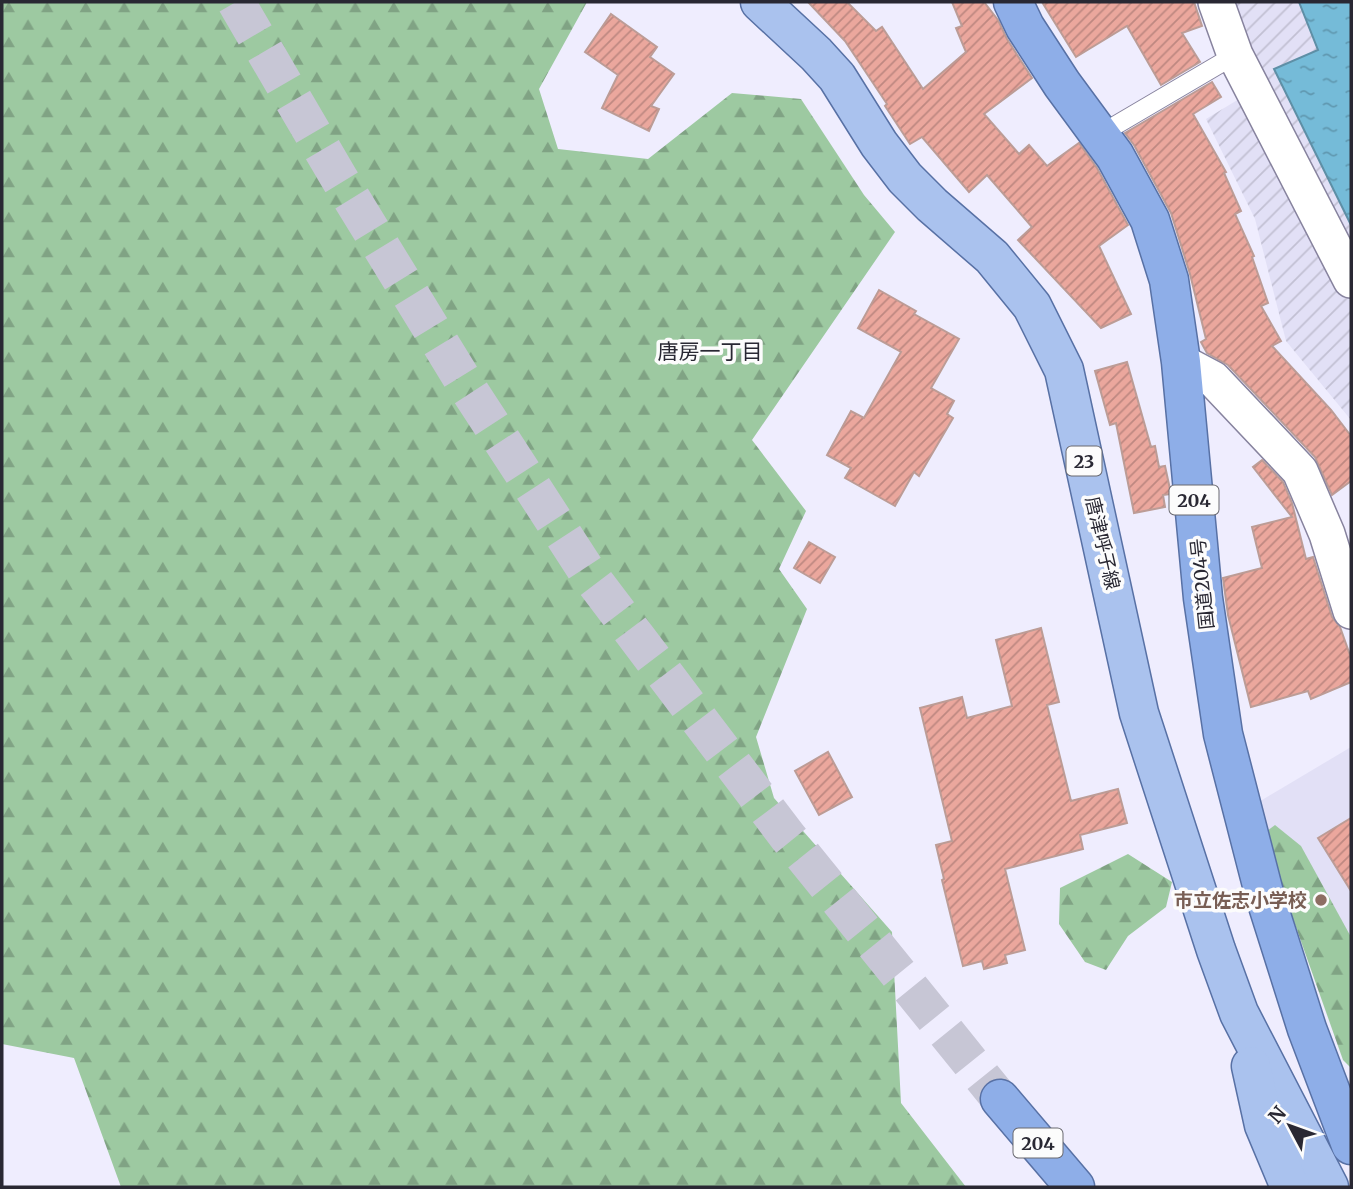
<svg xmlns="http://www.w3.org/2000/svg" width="1353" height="1189" viewBox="0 0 1353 1189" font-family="Merriweather,'Noto Sans JP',serif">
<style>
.industrial{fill:url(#industrial-furrows)}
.built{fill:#e2e0f6}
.forest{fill:url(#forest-firs)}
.water{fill:url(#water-ripples);stroke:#5e8fa6;stroke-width:2}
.building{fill:url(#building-hatch);stroke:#bc9c96;stroke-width:2}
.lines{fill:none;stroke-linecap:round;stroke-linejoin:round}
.trunk-tunnel{stroke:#c7c6d5;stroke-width:38;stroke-dasharray:38 19;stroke-linecap:butt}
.service-casing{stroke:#87839e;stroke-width:20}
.minor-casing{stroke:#87839e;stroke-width:38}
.primary-casing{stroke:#5871a5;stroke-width:41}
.trunk-casing{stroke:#5871a5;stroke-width:41}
.service{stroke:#fff;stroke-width:18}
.minor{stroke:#fff;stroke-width:35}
.primary{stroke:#aac2ee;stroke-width:38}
.trunk{stroke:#8eaee8;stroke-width:38}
.education-dot{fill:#8d6e63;stroke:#fcfcfc;stroke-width:2.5}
.labels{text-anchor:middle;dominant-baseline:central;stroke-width:7;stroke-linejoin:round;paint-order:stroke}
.shield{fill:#fcfcfc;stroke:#68686f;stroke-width:2}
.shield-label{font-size:18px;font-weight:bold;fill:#292833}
.street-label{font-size:19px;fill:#292833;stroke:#fcfcfc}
.education-label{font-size:19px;font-weight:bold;fill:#785e54;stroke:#fcfcfc;text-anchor:end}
.neighbourhood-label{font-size:21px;fill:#292833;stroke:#fcfcfc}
</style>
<defs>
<pattern id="industrial-furrows" width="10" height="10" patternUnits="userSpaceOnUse" patternTransform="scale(1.75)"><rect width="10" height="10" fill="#e2e0f6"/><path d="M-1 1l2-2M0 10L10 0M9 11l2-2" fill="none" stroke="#c2c0d3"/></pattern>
<pattern id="forest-firs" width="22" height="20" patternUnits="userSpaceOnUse" patternTransform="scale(1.75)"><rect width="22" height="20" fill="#9dc9a1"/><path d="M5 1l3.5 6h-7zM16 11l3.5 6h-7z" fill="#80a384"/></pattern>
<pattern id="water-ripples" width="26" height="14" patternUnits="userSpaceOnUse" patternTransform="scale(1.75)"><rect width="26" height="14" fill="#75bbd8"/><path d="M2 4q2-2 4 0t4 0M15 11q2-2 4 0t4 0" fill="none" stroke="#6098b0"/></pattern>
<pattern id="building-hatch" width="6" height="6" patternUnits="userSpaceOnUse" patternTransform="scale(1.75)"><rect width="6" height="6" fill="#eba79d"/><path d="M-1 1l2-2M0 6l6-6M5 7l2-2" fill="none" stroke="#be8881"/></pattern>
</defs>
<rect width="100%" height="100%" fill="#efedfe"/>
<!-- industrial -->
<path class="industrial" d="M1206,2H1351V420L1286,341L1255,219L1206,119L1244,96Z"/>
<!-- built -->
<path class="built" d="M1351,747V1043L1257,803Z"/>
<!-- forest -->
<g class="forest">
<path d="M2,2H587L539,89L558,149L648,159L732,93L801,99L864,195L895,232L752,440L806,511L779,569L807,609L756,737L774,798L892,932L901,1103L966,1187H121L74,1058L2,1044Z"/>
<path d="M1275,825L1301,846L1351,937V1068L1343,1060L1263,834Z"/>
<path d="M1128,854L1172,882L1166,907L1128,936L1106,970L1085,962L1059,924L1060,888Z"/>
</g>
<!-- water -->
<path class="water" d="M1299,2H1351V225L1274,69L1318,50Z"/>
<!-- building -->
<g class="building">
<path d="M808,2H847L876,31L882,27L923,89L966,52L956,28L962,26L952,2H984L998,20L1007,39L1032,78L984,114L1019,154L1029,145L1047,166L1079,143L1097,168L1128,225L1099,246L1131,314L1101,328L1018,240L1032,227L987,175L969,192L922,137L910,144L885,106L887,104L845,41Z"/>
<path d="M1042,2H1194L1202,26L1182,33L1200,62L1161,85L1127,26L1076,57Z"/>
<path d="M611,14L657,47L650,57L674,74L651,106L659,109L649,131L602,108L618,75L585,52Z"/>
<path d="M1212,82L1221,97L1193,114L1226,172L1224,173L1241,211L1235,214L1254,256L1252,257L1268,303L1261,306L1281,341L1272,346L1331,410L1351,436V481L1332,495L1315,457L1228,365L1207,353L1201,342L1206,339L1190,274L1171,213L1134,145L1125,133Z"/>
<path d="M879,290L916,311L914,314L959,339L931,388L954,401L947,414L953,418L919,476L914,472L895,506L845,478L851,468L827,455L851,411L864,418L901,352L858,328Z"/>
<path d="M1127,362L1151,447L1155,446L1159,467L1165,466L1171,494L1163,495L1165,507L1134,513L1116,423L1110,425L1095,371Z"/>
<path d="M1262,460L1283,482L1292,503L1306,559L1313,557L1332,617L1340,627L1351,658V682L1311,699L1308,691L1251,707L1228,615L1223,578L1262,568L1252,527L1292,517L1253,467Z"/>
<path d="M809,542L835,557L820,583L794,568Z"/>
<path d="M1041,628L1059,702L1047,705L1071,801L1118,789L1127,823L1080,835L1083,849L1005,869L1025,950L1005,955L1007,963L984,969L982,961L963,966L942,880L944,879L936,845L952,841L920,708L962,697L967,718L1012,706L996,640Z"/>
<path d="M828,752L852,797L819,815L795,771Z"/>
<path d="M1351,818V891L1318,838Z"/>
</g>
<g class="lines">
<!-- trunk-tunnel -->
<path class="trunk-tunnel" d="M236,2L339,178L467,387L588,573L788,837L1000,1099"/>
<defs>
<path id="service" d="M1099,135L1235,55"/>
<g id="minor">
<path d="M1216,2L1235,55L1351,280"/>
<path d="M1181,362L1213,379L1300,471L1327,534L1351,611"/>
</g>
<g id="primary">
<path d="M760,2L816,54L837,77L879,144L905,178L932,205L992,257L1032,306L1064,370L1139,713L1216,950L1239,1013L1329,1187"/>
<path d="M1251,1066L1264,1125L1290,1187"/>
</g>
<g id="trunk">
<path d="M1013,2L1025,27L1062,84L1115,156L1150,220L1169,280L1181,362L1203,598L1223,734L1264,893L1307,1029L1351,1145"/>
<path d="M1000,1099L1075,1187"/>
</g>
</defs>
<!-- service casing -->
<use href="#service" class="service-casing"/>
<!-- minor casing -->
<use href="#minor" class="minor-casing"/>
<!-- primary casing -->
<use href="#primary" class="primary-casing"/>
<!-- trunk casing -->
<use href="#trunk" class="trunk-casing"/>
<!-- service -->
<use href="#service" class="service"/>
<!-- minor -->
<use href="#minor" class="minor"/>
<!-- primary -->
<use href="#primary" class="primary"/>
<!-- trunk -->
<use href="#trunk" class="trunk"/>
</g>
<!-- markers -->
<circle class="education-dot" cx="1321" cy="900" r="7"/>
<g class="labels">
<!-- shield labels -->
<g class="shield">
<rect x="1066.5" y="446.5" width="35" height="29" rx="5"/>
<rect x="1169.5" y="485.5" width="49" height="29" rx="5"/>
<rect x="1013.5" y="1128.5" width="49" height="29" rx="5"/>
</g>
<g class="shield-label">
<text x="1084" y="461">23</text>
<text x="1194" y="500">204</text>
<text x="1038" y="1143">204</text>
</g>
<!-- street labels -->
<g class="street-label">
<text transform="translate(1103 543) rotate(77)">唐津呼子線</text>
<text transform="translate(1202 584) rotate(-96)">国道204号</text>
</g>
<!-- education labels -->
<g class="education-label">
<text x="1307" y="900">市立佐志小学校</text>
</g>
<!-- neighbourhood labels -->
<g class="neighbourhood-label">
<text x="710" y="351">唐房一丁目</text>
</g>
</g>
<!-- border -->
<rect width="1353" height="1189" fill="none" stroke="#292833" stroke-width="7"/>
<!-- north arrow -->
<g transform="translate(1290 1126) rotate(311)" stroke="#fcfcfc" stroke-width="5" paint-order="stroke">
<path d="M0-5L12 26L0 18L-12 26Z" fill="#292833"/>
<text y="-10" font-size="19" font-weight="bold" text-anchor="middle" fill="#292833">N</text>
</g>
</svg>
